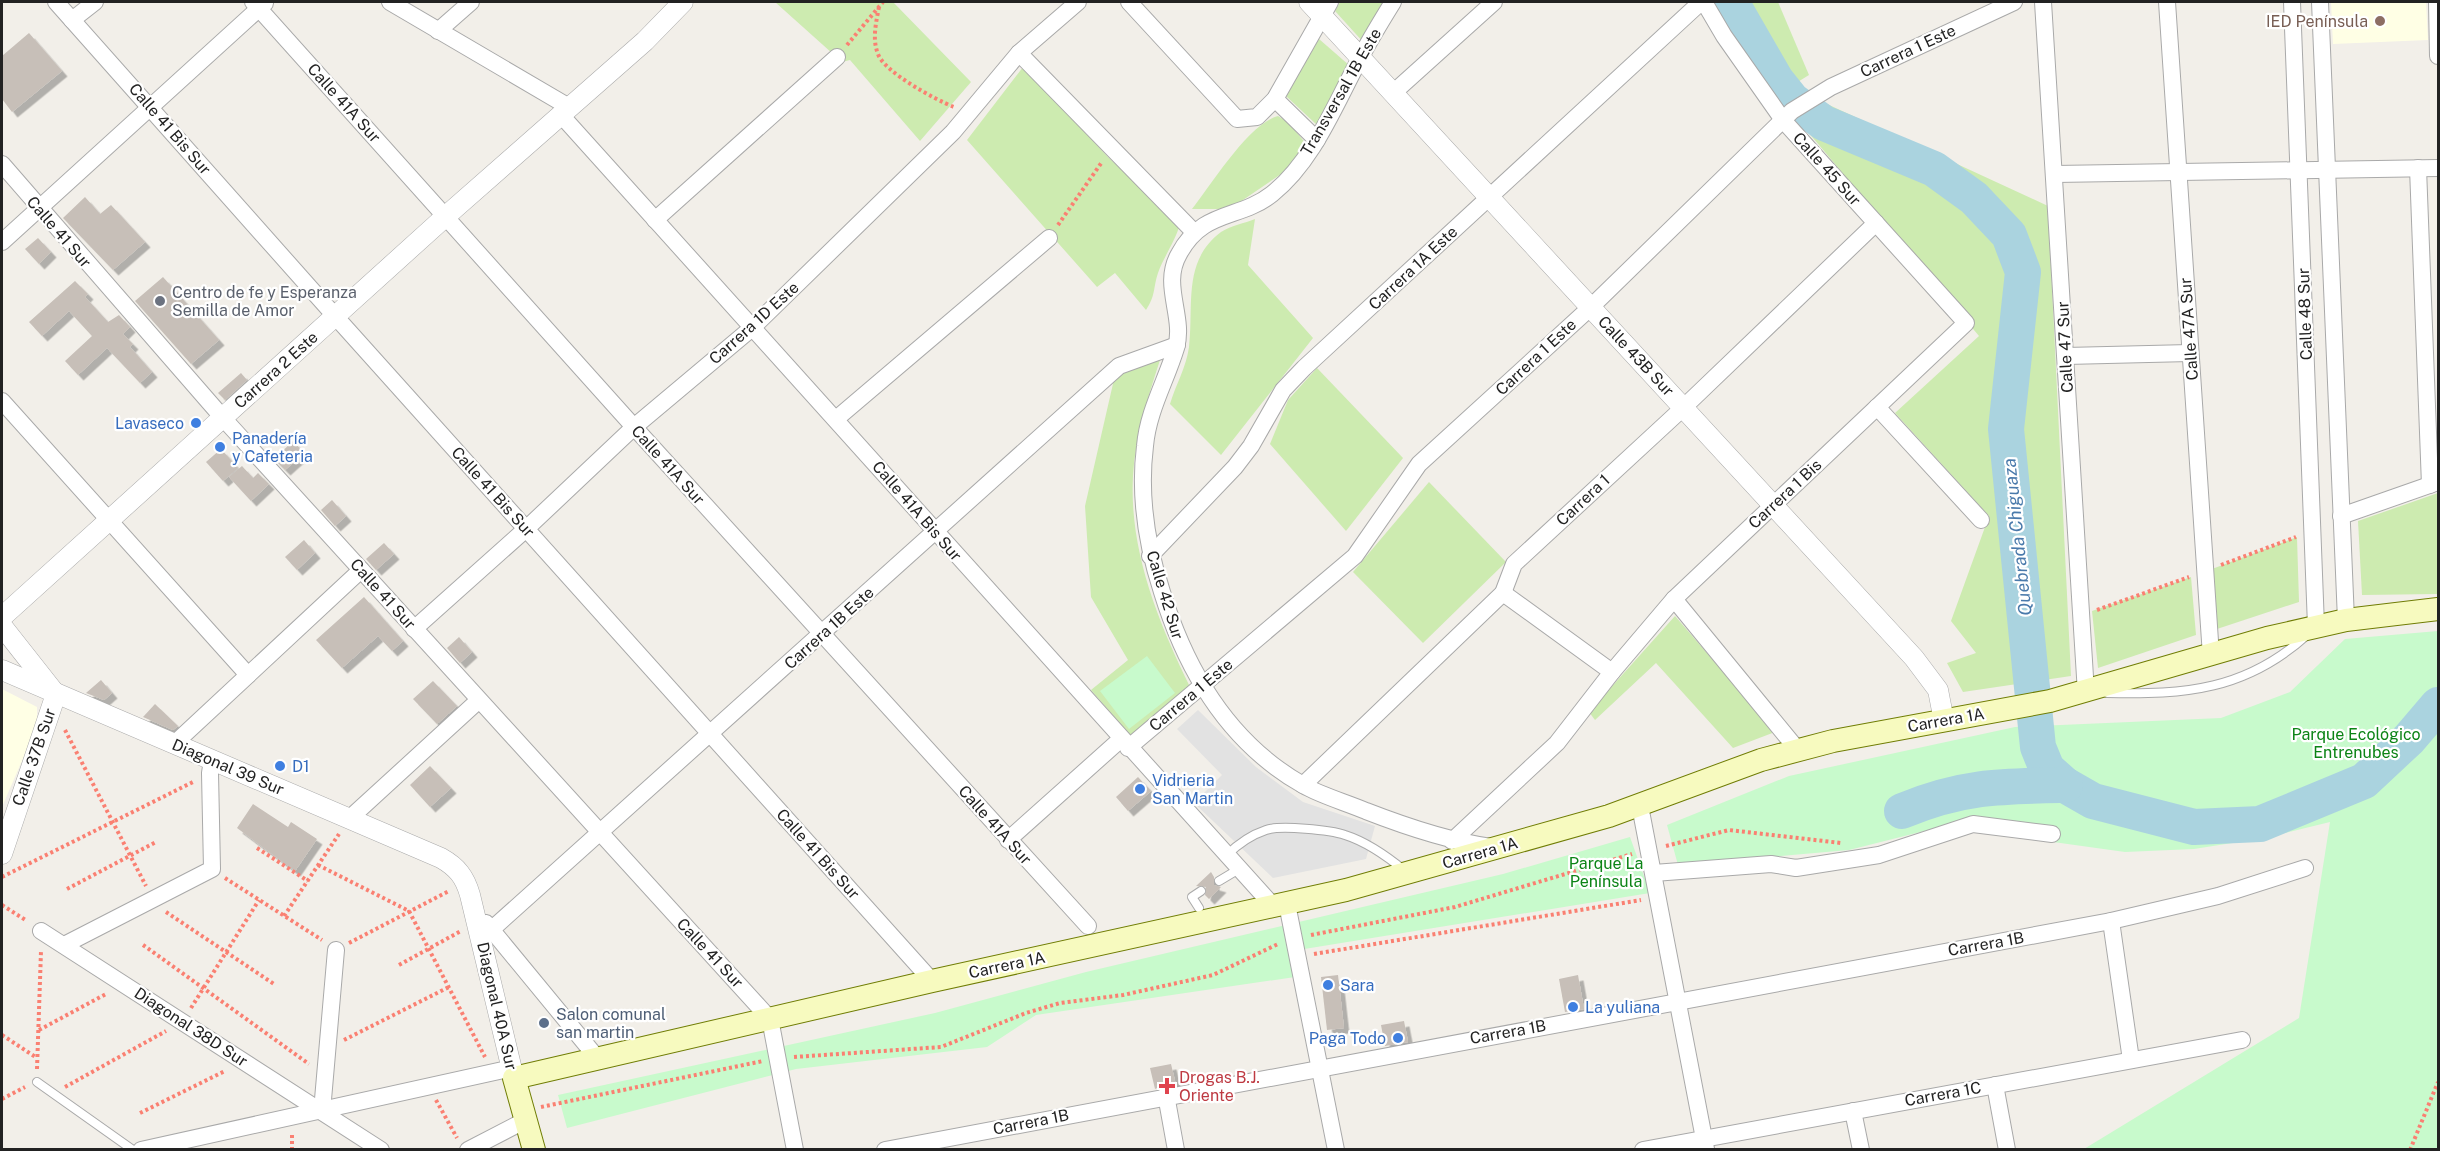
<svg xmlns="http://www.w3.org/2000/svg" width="2440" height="1151" viewBox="0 0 2440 1151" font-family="'Public Sans',sans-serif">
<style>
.education{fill:#ffffe5}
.grass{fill:#cdebb0}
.park{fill:#c8facc}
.parking{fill:#e2e2e2}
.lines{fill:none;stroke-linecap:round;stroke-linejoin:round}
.river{stroke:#aad3df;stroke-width:36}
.building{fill:#c7bfb8;filter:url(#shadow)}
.service-casing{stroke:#a9a9a9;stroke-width:10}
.minor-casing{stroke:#a9a9a9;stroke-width:18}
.tertiary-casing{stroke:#a9a9a9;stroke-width:21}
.secondary-casing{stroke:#707d05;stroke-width:24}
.path{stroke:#fa8072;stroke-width:4;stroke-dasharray:3 3;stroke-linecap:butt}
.service{stroke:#fff;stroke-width:8}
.minor{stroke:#fff;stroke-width:16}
.tertiary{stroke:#fff;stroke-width:20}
.secondary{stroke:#f7fabf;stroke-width:22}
.education-dot{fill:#8d6e63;stroke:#fff;stroke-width:2}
.worship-dot{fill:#6b7280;stroke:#fff;stroke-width:2}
.shop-dot{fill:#3f7fe0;stroke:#fff;stroke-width:2}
.service-dot{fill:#5c6f8a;stroke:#fff;stroke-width:2}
.health-dot{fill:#e0444e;stroke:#fff;stroke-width:2}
.labels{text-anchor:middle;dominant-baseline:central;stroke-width:4.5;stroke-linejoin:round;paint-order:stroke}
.education-label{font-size:16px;fill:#785e54;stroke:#fff;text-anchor:end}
.street-label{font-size:16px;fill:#222;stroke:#fff}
.worship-label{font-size:16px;fill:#5b616d;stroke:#fff;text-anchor:start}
.shop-label{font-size:16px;fill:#366cbe;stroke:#fff;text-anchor:start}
.park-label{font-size:16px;fill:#0c8416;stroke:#fff}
.service-label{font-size:16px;fill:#4e5e75;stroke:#fff;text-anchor:start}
.health-label{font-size:16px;fill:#be3a42;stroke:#fff;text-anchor:start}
.water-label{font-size:18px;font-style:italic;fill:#4a7aab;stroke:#fff}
</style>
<defs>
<filter id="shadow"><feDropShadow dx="5.5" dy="5.5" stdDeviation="0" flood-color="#0004"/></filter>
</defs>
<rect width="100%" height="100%" fill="#f2efe9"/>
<!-- education -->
<g class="education">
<path d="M2331,2H2426L2428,40L2333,44Z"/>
<path d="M2,689L37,707V726L2,807Z"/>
</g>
<!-- grass -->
<g class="grass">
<path d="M775,2H893L971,82L920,141L850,60L842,62Z"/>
<path d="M1340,2H1388L1364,43L1335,11Z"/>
<path d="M1715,2H1778L1809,75L1772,98Z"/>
<path d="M1319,39L1350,66L1318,126L1286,96Z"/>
<path d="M1023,67L1108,157L1180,224C1175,242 1164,256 1158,273C1153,288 1156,295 1146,310L1115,273L1097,287L967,140Z"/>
<path d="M1827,104L2048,206L2071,676L1963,692L1947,663L1976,653L1951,621L1989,516L1895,413L1979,336L1819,145L1800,123L1792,120Z"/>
<path d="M1278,116L1289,123L1307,145L1293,166L1240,202L1219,209H1192C1211,185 1249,123 1278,116Z"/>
<path d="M1255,219L1248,265L1313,338L1221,455L1170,404C1176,384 1186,368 1189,347C1194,306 1182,261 1221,232C1230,226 1245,223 1255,219Z"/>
<path d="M1160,360C1148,397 1135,437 1133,476C1129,551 1158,621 1190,687L1131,736L1091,690L1128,660L1091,597L1085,506L1115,375Z"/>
<path d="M1317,368L1403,458L1346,531L1270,444L1288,400Z"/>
<path d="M1429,482L1506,562L1423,643L1353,572Z"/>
<path d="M2438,493V594L2362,595L2358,521Z"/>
<path d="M2297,537L2299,602L2217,629L2212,569Z"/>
<path d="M2191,577L2196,635L2098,668L2092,611Z"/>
<path d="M1675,616L1775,732L1733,748L1656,663L1595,720L1589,712Z"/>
</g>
<!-- park -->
<g class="park">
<path d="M2438,631V1149H2084L2299,1018L2330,822L2264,838L2194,849L2125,852L2046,841L1972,819L1849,850L1678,865L1667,825L1789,776L2015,727L2221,718L2290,692L2345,639Z"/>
<path d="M1147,656L1175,693L1129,729L1100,691Z"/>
<path d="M1630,837L1650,893L1292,951L1295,977L1036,1015L987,1047L796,1069L567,1128L558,1095L935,1013L1086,972L1503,874Z"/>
</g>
<!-- parking -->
<path class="parking" d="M1198,710L1256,767L1303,802L1375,826L1366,859L1273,878L1194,803L1222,775L1177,729Z"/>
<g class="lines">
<!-- river -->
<g class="river">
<path d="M1731,2L1776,80L1792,100L1824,123L1934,169L1974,198L2009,235L2023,272L2006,429L2038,747L2047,769L2065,785L2093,801L2194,827L2260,824L2364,781L2409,739L2438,705"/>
<path d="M1902,811C1962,786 2001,786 2065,785"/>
</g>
</g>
<!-- building -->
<g class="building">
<path d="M29,33L62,71L12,112L2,99V56Z"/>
<path d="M85,197L100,214L111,205L145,242L113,270L63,218Z"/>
<path d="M38,238L51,252L39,264L25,249Z"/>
<path d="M163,277L219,340L191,364L135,301Z"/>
<path d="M75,281L88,294L85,297L108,322L119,315L130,327L123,334L133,344L130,347L152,372L140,383L107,348L78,375L65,361L92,336L69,311L42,336L29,322Z"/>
<path d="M241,373L247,380L225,400L218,393Z"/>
<path d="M293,441L304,453L285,470L274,459Z"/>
<path d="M221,449L238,468L223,481L206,462Z"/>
<path d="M242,466L253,478L258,473L269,484L251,501L229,477Z"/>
<path d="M332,500L346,516L335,526L321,510Z"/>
<path d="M304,540L315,553L297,570L285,557Z"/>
<path d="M384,543L394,554L376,570L366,559Z"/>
<path d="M364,597L403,641L392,651L378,636L342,668L316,640Z"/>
<path d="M459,637L472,652L460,663L447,648Z"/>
<path d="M101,680L112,693L104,700L86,693Z"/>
<path d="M433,681L457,706L437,724L413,699Z"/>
<path d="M155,704L178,726L173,730L143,717Z"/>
<path d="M430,766L451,788L430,807L410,785Z"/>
<path d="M1138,777L1151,791L1128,811L1116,797Z"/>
<path d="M253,804L288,827L291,822L317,839L295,871L237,828Z"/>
<path d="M1211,872L1214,877V885L1221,887L1209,899L1205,895L1206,887L1196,886Z"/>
<path d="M1338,975L1344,1028L1327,1030L1321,977Z"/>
<path d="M1578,975L1584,1009L1565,1012L1559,979Z"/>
<path d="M1404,1021L1408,1042L1385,1046L1381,1025Z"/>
<path d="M1171,1064L1176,1085H1164L1155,1089L1150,1068Z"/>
</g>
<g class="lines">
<defs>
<g id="service">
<path d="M2107,693C2185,695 2246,690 2307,635"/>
<path d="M1227,855C1237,845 1251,835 1266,830C1280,825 1331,830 1345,835C1367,842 1388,857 1405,871"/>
<path d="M1219,881L1239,869"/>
<path d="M1199,908L1192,897L1201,891"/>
<path d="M37,1082L133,1150"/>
</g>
<g id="minor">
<path d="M56,2L335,316L932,981"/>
<path d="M253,2L634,427L1088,926"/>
<path d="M390,2L569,107"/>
<path d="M1129,2L1237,119L1257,117L1275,99L1330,2"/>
<path d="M1393,2C1380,23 1367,44 1356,66C1333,109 1312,162 1272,194C1239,220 1203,209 1179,254C1161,285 1185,316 1176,348C1166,381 1148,411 1145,446C1139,494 1147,546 1162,592C1186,670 1229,743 1303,785C1322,796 1345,802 1366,811C1407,827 1448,841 1491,847"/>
<path d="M2043,2L2086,693"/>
<path d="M2167,2L2211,656"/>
<path d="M2292,2L2316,626"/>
<path d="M2320,2L2346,620"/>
<path d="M2437,2L2438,56"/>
<path d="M72,20L95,2"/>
<path d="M438,31L471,2"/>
<path d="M1019,53L1194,232"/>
<path d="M1393,93L1494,2"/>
<path d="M1275,99L1317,140"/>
<path d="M561,115L1274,907"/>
<path d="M2,164L223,418L770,1019L795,1150"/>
<path d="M2418,168L2430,485"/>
<path d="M2055,174L2438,168"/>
<path d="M655,220L837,57"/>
<path d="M2,242L265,3"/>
<path d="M2066,356L2190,353"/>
<path d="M2,401L248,675"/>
<path d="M1877,407L1981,520"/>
<path d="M836,419L1049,238"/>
<path d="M2341,516L2438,482"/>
<path d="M1150,556L1235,467L1251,446L1283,390L1304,368L1701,2"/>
<path d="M1674,599L1797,749"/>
<path d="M414,629L526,529L634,427L752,328L953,132L1019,53L1078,2"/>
<path d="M1612,672L1674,599L1966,323L1783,120L1724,36L1704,2"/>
<path d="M174,744L361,570"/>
<path d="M1128,748L1355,556L1419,464L1591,307L1792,111L1831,87L2014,2"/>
<path d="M1303,785L1503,593L1514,564L1683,408L1876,223"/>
<path d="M1640,806L1706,1149"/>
<path d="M349,819L479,700"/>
<path d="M1008,840L1121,739"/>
<path d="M1452,841L1557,743L1612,672L1503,593"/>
<path d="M1654,873L1771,864L1796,868L1879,855L1973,824L2052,834"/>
<path d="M1287,904L1336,1150"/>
<path d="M2111,921L2131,1060"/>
<path d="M486,923L598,1059"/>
<path d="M491,930L1119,366L1177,345"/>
<path d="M41,931L381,1150"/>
<path d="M64,945L212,869L210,773L212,760"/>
<path d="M1995,1085L2007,1150"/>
<path d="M1166,1095L1176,1150"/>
<path d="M322,1111L336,950"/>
<path d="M1853,1111L1861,1150"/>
<path d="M141,1150L512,1068"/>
<path d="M468,1150L526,1120"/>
<path d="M885,1150L2111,921L2218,896L2305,868"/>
<path d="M1643,1150L2242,1040"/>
</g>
<g id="tertiary">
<path d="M1309,2L1914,658L1938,690L1944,721"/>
<path d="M2,617L446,216L645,41L683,2"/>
<path d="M2,626L54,692"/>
<path d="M2,670L441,858C457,867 465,877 470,895L514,1078"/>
<path d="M2,854L56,694"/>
</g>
<path id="secondary" d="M534,1150L514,1078L932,981L1346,890L1609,816L1761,760L1833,741L2050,701L2267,638L2346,620L2438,609"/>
</defs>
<!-- service casing -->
<use href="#service" class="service-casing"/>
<!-- minor casing -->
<use href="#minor" class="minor-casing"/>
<!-- tertiary casing -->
<use href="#tertiary" class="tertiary-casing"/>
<!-- secondary casing -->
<use href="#secondary" class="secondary-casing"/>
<!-- path -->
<g class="path">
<path d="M879,7C876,23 872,39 878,54C884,72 936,100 954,107"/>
<path d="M847,45L883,2"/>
<path d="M1058,225L1102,162"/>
<path d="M2221,565L2296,537"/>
<path d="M2097,610L2189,577"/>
<path d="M65,730L146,886"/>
<path d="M1666,846L1729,830L1841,843"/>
<path d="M257,848L308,881"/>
<path d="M318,865L409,911L485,1057"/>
<path d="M2,877L193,782"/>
<path d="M225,878L322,940"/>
<path d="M67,889L156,842"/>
<path d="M2,905L27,921"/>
<path d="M166,912L274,984"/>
<path d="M284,916L339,834"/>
<path d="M1311,935L1455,907L1632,854"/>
<path d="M349,943L449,891"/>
<path d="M143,945L309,1064"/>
<path d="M1314,954L1641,900"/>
<path d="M399,965L461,931"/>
<path d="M191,1008L259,900"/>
<path d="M39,1030L106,994"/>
<path d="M2,1035L37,1058"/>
<path d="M344,1040L449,987"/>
<path d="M794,1057L941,1047L1026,1013L1060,1003L1123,995L1213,975L1278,944"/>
<path d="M37,1069L41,951"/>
<path d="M65,1087L166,1031"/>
<path d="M2,1099L25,1087"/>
<path d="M436,1100L457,1138"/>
<path d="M541,1107L763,1061"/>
<path d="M140,1113L225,1071"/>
<path d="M292,1150V1132"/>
<path d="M2410,1150L2438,1082"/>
</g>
<!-- service -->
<use href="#service" class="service"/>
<!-- minor -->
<use href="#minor" class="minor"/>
<!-- tertiary -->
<use href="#tertiary" class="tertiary"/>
<!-- secondary -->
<use href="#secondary" class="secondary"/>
</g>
<!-- markers -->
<circle class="education-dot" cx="2380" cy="21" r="6"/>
<circle class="worship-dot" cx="160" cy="301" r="6"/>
<g class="shop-dot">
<circle cx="196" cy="423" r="6"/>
<circle cx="220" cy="447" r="6"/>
<circle cx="280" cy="766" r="6"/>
<circle cx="1140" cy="789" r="6"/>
<circle cx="1328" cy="985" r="6"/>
<circle cx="1573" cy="1007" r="6"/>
<circle cx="1398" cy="1038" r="6"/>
</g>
<circle class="service-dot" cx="544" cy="1023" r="6"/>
<path class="health-dot" d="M1164 1077h6v6h6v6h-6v6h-6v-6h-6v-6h6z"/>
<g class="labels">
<!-- education labels -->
<g class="education-label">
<text x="2368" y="21">IED Península</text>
</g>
<!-- street labels -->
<g class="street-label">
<text transform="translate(1908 51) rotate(-25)">Carrera 1 Este</text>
<text transform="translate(1341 92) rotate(-60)">Transversal 1B Este</text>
<text transform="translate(344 103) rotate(48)">Calle 41A Sur</text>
<text transform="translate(170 129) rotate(49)">Calle 41 Bis Sur</text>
<text transform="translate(1827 169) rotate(48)">Calle 45 Sur</text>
<text transform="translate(59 232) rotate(49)">Calle 41 Sur</text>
<text transform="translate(1413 268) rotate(-43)">Carrera 1A Este</text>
<text transform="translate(2305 314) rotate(-92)">Calle 48 Sur</text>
<text transform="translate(754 323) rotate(-42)">Carrera 1D Este</text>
<text transform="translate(2189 329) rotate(-94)">Calle 47A Sur</text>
<text transform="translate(2065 347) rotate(-93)">Calle 47 Sur</text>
<text transform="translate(1636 356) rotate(47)">Calle 43B Sur</text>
<text transform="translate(1536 357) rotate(-43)">Carrera 1 Este</text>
<text transform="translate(276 370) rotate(-42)">Carrera 2 Este</text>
<text transform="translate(668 465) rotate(48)">Calle 41A Sur</text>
<text transform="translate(493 492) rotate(48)">Calle 41 Bis Sur</text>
<text transform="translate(1785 494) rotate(-43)">Carrera 1 Bis</text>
<text transform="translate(1583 500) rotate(-43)">Carrera 1</text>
<text transform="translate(917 511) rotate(49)">Calle 41A Bis Sur</text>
<text transform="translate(383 594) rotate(48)">Calle 41 Sur</text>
<text transform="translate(1165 595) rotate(73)">Calle 42 Sur</text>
<text transform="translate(829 628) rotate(-42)">Carrera 1B Este</text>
<text transform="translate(1191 695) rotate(-40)">Carrera 1 Este</text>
<text transform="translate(1946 720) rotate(-10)">Carrera 1A</text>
<text transform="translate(34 757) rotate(-71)">Calle 37B Sur</text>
<text transform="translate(228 767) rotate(23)">Diagonal 39 Sur</text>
<text transform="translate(995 825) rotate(48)">Calle 41A Sur</text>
<text transform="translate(1480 853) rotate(-16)">Carrera 1A</text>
<text transform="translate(818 854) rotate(48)">Calle 41 Bis Sur</text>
<text transform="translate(1986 944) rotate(-10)">Carrera 1B</text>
<text transform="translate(710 953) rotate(47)">Calle 41 Sur</text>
<text transform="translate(1007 965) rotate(-12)">Carrera 1A</text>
<text transform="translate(497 1006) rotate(77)">Diagonal 40A Sur</text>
<text transform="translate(191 1027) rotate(33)">Diagonal 38D Sur</text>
<text transform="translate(1508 1032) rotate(-10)">Carrera 1B</text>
<text transform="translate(1943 1094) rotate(-10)">Carrera 1C</text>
<text transform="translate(1031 1122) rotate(-11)">Carrera 1B</text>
</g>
<!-- worship labels -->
<g class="worship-label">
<text x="172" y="292">Centro de fe y Esperanza<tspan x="172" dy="18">Semilla de Amor</tspan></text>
</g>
<!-- shop labels -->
<g class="shop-label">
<text x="184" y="423" text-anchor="end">Lavaseco</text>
<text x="232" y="438">Panadería<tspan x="232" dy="18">y Cafeteria</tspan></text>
<text x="292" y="766">D1</text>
<text x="1152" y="780">Vidrieria<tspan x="1152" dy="18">San Martin</tspan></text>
<text x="1340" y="985">Sara</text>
<text x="1585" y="1007">La yuliana</text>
<text x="1386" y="1038" text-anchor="end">Paga Todo</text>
</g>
<!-- park labels -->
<g class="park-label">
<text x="2356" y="734">Parque Ecológico<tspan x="2356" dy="18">Entrenubes</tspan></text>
<text x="1606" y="863">Parque La<tspan x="1606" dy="18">Península</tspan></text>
</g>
<!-- service labels -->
<g class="service-label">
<text x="556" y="1014">Salon comunal<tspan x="556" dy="18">san martin</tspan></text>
</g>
<!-- health labels -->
<g class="health-label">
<text x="1179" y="1077">Drogas B.J.<tspan x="1179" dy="18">Oriente</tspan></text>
</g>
<!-- water labels -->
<g class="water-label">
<text transform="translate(2017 537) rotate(-96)">Quebrada Chiguaza</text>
</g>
</g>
<!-- border -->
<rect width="2440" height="1151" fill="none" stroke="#222222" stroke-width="6"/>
</svg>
